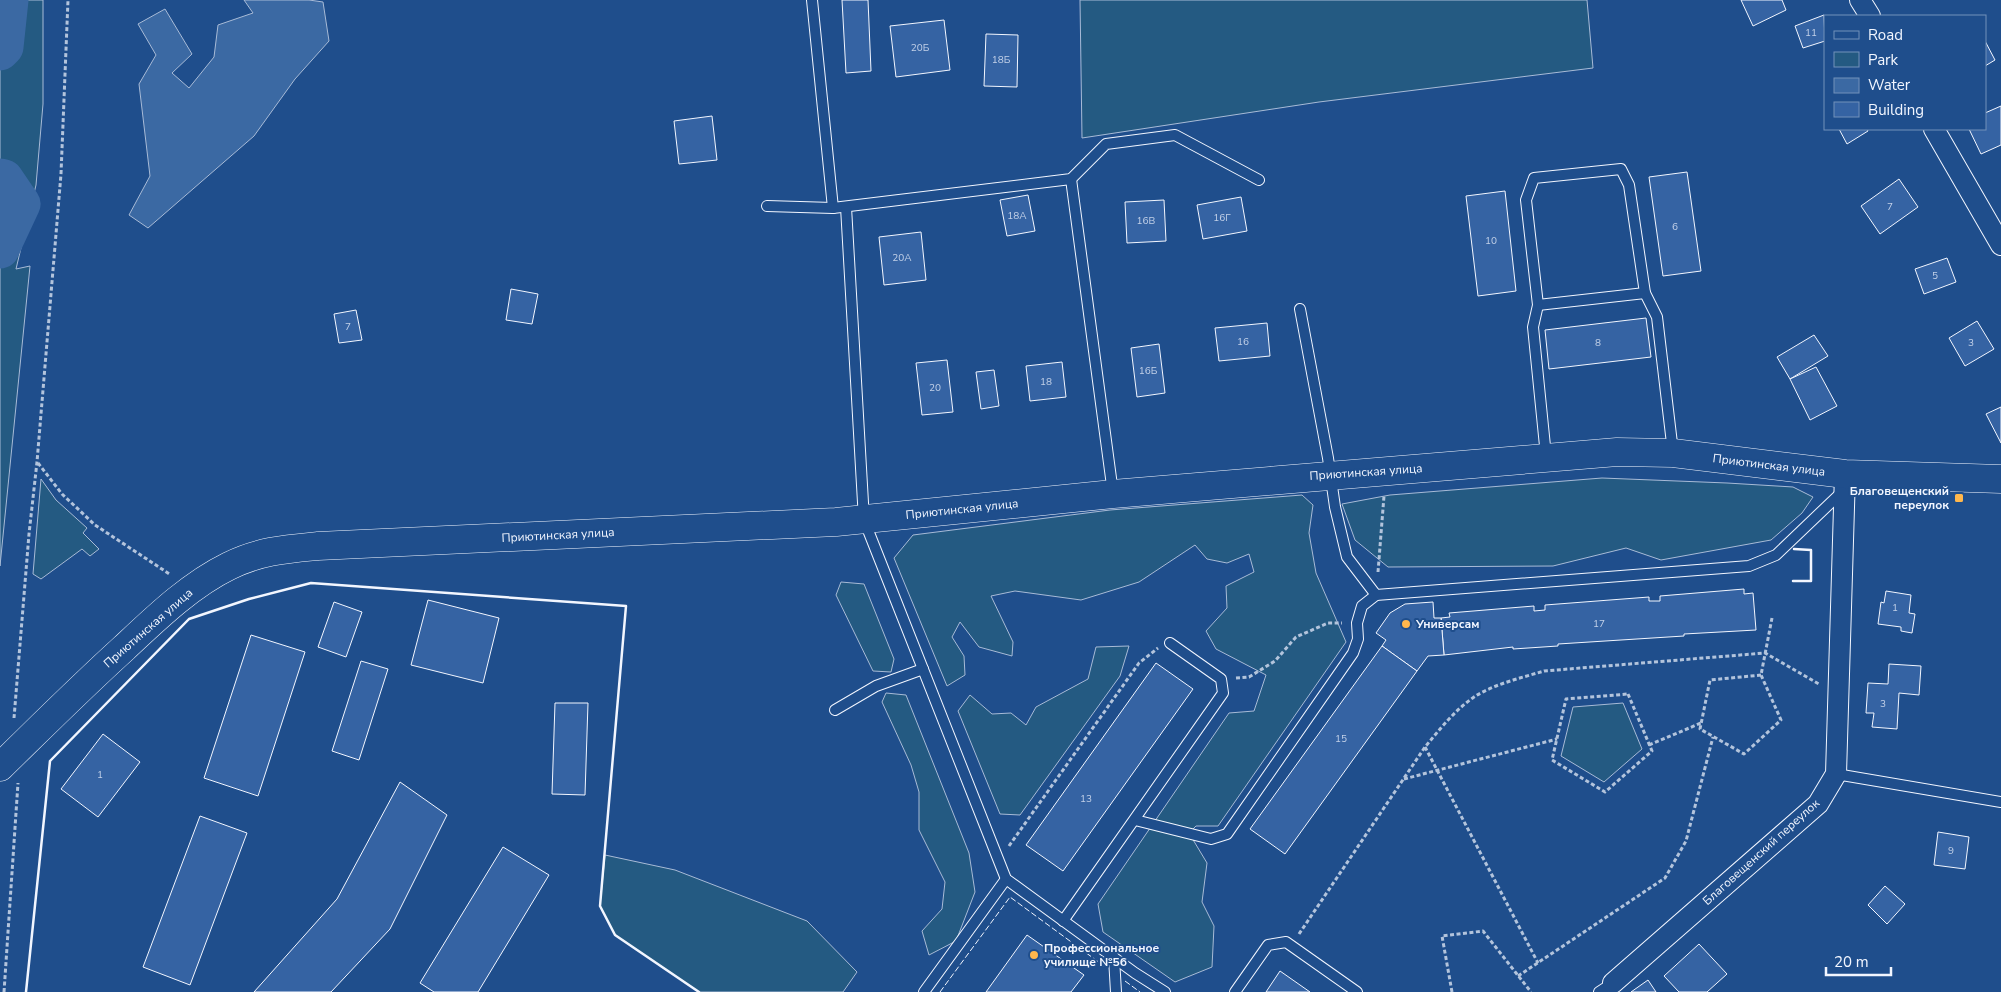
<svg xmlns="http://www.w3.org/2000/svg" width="2001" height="992" viewBox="0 0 2001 992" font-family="'Nunito Sans',sans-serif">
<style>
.green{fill:#245a82;stroke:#a8bbd7}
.water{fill:#3b69a3;stroke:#a8bbd7}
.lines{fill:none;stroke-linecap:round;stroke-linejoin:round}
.river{stroke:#3b69a3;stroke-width:39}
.building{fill:#3563a3;stroke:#f2f6ff}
.lane-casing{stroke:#f2f6ff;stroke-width:12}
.street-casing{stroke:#f2f6ff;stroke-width:22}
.secondary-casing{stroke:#f2f6ff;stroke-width:29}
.path{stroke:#b3c4dc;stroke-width:3;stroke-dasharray:4 2.5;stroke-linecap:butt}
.lane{stroke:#1f4e8c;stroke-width:10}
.street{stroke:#1f4e8c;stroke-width:20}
.secondary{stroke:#1f4e8c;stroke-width:28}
.fence{stroke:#f2f6ff;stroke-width:1;stroke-dasharray:6 2.5;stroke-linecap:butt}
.wall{stroke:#f2f6ff;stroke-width:2.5}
.poi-dot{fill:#ffb74d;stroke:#1f4e8c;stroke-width:2}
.labels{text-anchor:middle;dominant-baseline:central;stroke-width:4;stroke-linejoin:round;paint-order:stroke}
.number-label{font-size:10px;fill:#c3d1e8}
.street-label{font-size:12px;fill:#f2f6ff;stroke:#1f4e8c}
.poi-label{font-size:12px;font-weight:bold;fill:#f2f6ff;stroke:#1f4e8c;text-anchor:start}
</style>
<rect width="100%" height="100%" fill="#1f4e8c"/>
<!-- green -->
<g class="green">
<path d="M0,0H43V104L36,185L16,269L30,266L0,566Z"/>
<path d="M1080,0H1587L1593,68L1319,102L1082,138Z"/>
<path d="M1602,478L1727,483L1793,487L1813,497L1802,513L1771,540L1661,560L1626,548L1553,566L1388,567L1355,540L1342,504L1390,495Z"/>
<path d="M41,479L56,500L87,528L83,533L99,549L90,556L82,549L41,579L33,574Z"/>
<path d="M1302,495L1313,505L1309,533L1316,573L1346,642L1218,826H1196L1189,833L1207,863L1202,902L1214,926L1212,967L1175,982L1103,932L1098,904L1229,713L1254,711L1266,675L1216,649L1206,631L1227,608L1226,586L1254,572L1249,554L1227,563L1207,559L1195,545L1139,582L1081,600L1015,591L991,596L1013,642L1012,656L979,647L960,622L952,637L964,656L965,675L947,686L894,558L913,535L1110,510Z"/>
<path d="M841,582L864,584L894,659L891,672L873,671L836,595Z"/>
<path d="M1129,646L1120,676L1020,815L1000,814L958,711L970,695L992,714L1011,713L1026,725L1036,707L1088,679L1096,647Z"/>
<path d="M886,693L906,695L969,853L975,892L956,941L929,955L922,931L942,909L945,882L919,830V792L911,765L882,702Z"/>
<path d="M1623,703L1642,749L1604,782L1561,756L1573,707Z"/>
<path d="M605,855L675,870L807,921L857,972L843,992H699L615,935L600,906Z"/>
</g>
<!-- water -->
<path class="water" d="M244,0H309L323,2L329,41L295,79L254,136L148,228L129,215L150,176L139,84L156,55L138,24L165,9L192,54L172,73L189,88L214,57L218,25L253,13Z"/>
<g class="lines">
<!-- river -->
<g class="river">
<path d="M0,51L4,47L9,0"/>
<path d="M0,178L4,179L21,204L0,249"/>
</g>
</g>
<!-- building -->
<g class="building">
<path d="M842,0H868L871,71L846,73Z"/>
<path d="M1741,0H1782L1786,10L1753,26Z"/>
<path d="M1824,15L1825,41L1803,48L1795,26Z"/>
<path d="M944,20L950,70L896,77L890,26Z"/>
<path d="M986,34L1018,35L1017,87L984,86Z"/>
<path d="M1985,41L1995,60L1985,66Z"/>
<path d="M2001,106V145L1981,154L1969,129H1985V113Z"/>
<path d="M712,116L717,160L679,164L674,121Z"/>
<path d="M1839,129H1867L1868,131L1847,144Z"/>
<path d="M1687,172L1701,271L1663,276L1649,177Z"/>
<path d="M1899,179L1918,207L1880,234L1861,206Z"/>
<path d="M1505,191L1516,291L1478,296L1466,196Z"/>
<path d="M1028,195L1035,231L1007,236L1000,200Z"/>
<path d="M1241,197L1247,231L1203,239L1197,205Z"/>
<path d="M1164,200L1166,241L1127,243L1125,202Z"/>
<path d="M921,232L926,280L884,285L879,237Z"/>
<path d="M1947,258L1956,282L1924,294L1915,269Z"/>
<path d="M511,289L538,294L532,324L506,320Z"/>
<path d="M356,310L362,340L339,343L334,314Z"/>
<path d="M1646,318L1651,357L1549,369L1545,330Z"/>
<path d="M1977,321L1994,349L1965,366L1949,338Z"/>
<path d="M1267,323L1270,356L1219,361L1215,328Z"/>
<path d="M1814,335L1828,356L1790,379L1777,357Z"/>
<path d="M1159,344L1165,393L1137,397L1131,348Z"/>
<path d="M947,360L953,412L922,415L916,363Z"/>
<path d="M1062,362L1066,397L1030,401L1026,366Z"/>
<path d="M1816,367L1837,406L1810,420L1790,379Z"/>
<path d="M994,370L999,406L981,409L976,372Z"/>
<path d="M2001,407V443L1986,414Z"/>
<path d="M1744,589V594L1753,593L1756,630L1684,634V636L1558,644V646L1513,649V647L1444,655L1441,618L1450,617L1449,613L1534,606V611L1545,610V605L1649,597V601H1660V596Z"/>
<path d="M1886,591L1911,595L1909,613L1915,614L1912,633L1901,631V627L1878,624L1881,602L1884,603Z"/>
<path d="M428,600L499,618L483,683L411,665Z"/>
<path d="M334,602L362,612L346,657L318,647Z"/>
<path d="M1433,602L1434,618H1441L1444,655L1428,656L1417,671L1382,646L1386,640L1376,633L1390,613L1405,604Z"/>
<path d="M251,635L305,652L258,796L204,778Z"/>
<path d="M1382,646L1417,671L1285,854L1250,829Z"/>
<path d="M361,661L388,669L359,760L332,751Z"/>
<path d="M1156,663L1193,689L1063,871L1026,845Z"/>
<path d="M1889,664L1921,666L1919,695L1899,693L1897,729L1872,727L1874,713H1866L1868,683L1888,684Z"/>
<path d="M555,703H588L585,795L552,794Z"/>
<path d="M103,734L140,762L98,817L61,789Z"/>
<path d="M400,782L447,815L390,929L331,992H254L337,899Z"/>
<path d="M200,816L247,833L190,985L143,967Z"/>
<path d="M1938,832L1969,837L1965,869L1934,865Z"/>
<path d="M503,847L549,875L478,992H434L420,983Z"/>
<path d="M1885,886L1905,904L1887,924L1868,905Z"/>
<path d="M1027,935L1084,975L1071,992H986Z"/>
<path d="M1699,944L1727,974L1707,992H1679L1664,976Z"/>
<path d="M1280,971L1310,992H1266Z"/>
<path d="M1648,980L1656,992H1631Z"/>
</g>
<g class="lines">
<defs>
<g id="lane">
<path d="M812,0L833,208"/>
<path d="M1071,179L1113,493"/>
<path d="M767,206L833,208L1071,179L1106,144L1175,135L1259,180"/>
<path d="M846,207L864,520L1006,879L1135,973L1165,992"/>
<path d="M1538,305L1645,293"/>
<path d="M1300,309L1328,458L1335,507L1347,557L1376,595L1749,566L1776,555L1844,490"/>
<path d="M1546,456L1533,327L1538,305L1526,200L1534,178L1621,169L1629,185L1645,293L1657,317L1673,452"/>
<path d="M835,710L876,686L923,669"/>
<path d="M1836,774L2001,802"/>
<path d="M1135,820L1211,839L1227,834L1353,653L1358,639L1357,623L1362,606L1376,595"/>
<path d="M1063,921L1223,693L1221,679L1170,643"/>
<path d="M1114,958L1116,992"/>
<path d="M924,992L1006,879"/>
<path d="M1235,992L1268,945L1286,942L1357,992"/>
<path d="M1599,992L1613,983"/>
</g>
<g id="street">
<path d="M1860,0L1870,16"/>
<path d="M1934,129L2001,245"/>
<path d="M1613,983L1818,804L1836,774L1845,474"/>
</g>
<path id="secondary" d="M0,767C41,727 82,686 124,648C156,618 190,585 229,566C259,551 286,549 318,546L836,522L1113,494L1617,452L1673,453L1845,474L2001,479"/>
</defs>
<!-- lane casing -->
<use href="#lane" class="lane-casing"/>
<!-- street casing -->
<use href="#street" class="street-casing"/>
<!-- secondary casing -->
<use href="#secondary" class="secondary-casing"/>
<!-- path -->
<g class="path">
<path d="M38,463L62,494L95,525L171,575"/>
<path d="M1378,572L1384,496"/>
<path d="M1761,675L1710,680L1700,729L1744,754L1781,720L1761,675L1772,618"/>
<path d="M1236,678L1249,677L1275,661L1296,637L1328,623H1342"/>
<path d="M1628,694L1652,751L1605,792L1552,760L1566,699Z"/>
<path d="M14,718L29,534L37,462L61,174L68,0"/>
<path d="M1649,745L1701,723"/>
<path d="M1425,747L1538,963"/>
<path d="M1404,779L1557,739"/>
<path d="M1009,846L1139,663L1158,648"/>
<path d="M1299,934L1425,747C1440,729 1455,710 1474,697C1494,684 1521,678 1544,671L1765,653L1819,684"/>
<path d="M1518,976L1665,878L1686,841L1713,737"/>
<path d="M4,992L18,783"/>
<path d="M1452,992L1442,936L1483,931L1531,992"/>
</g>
<!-- lane -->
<use href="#lane" class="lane"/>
<!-- street -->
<use href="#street" class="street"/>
<!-- secondary -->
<use href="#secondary" class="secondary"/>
<!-- fence -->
<g class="fence">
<path d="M1125,981L1140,992"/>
<path d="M940,992L1010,897L1104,966"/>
</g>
<!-- wall -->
<g class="wall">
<path d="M1793,581H1811V550L1794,549"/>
<path d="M26,992L50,761L189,619L249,599L311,583L626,606L600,906L615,935L699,992"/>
</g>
</g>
<!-- markers -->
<g class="poi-dot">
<rect x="1954" y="493" width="10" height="10" rx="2.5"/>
<circle cx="1406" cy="624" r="5"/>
<circle cx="1034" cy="955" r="5"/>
</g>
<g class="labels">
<!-- number labels -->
<g class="number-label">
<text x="1811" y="33">11</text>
<text x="920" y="48">20Б</text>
<text x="1001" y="60">18Б</text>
<text x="1890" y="207">7</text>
<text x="1017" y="216">18А</text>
<text x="1222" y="218">16Г</text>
<text x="1146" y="221">16В</text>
<text x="1675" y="227">6</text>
<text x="1491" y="241">10</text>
<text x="902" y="258">20А</text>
<text x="1935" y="276">5</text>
<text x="348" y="327">7</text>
<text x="1243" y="342">16</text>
<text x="1598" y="343">8</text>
<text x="1971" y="343">3</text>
<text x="1148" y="371">16Б</text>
<text x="1046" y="382">18</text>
<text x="935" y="388">20</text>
<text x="1895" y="608">1</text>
<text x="1599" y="624">17</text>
<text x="1883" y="704">3</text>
<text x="1341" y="739">15</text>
<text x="100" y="775">1</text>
<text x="1086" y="799">13</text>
<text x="1951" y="851">9</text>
</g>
<!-- street labels -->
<g class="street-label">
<text transform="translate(1769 465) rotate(7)">Приютинская улица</text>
<text transform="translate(1366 472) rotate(-4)">Приютинская улица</text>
<text transform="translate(962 509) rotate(-6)">Приютинская улица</text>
<text transform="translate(558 535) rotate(-3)">Приютинская улица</text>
<text transform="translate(148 628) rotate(-41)">Приютинская улица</text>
<text transform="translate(1761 852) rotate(-42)">Благовещенский переулок</text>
</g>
<!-- poi labels -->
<g class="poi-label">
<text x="1949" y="491" text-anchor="end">Благовещенский<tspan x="1949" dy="14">переулок</tspan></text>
<text x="1416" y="624">Универсам</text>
<text x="1044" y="948">Профессиональное<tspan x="1044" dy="14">училище №56</tspan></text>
</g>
</g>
<!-- legend -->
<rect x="1824" y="15" width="162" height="115" fill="#1f4e8c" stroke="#7391ba"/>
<rect x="1834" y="31" width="25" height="8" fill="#1f4e8c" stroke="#7391ba"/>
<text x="1868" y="40" font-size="15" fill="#f2f6ff">Road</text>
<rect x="1834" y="52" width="25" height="15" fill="#245a82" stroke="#7391ba"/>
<text x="1868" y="65" font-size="15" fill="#f2f6ff">Park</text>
<rect x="1834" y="78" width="25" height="15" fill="#3b69a3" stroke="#7391ba"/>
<text x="1868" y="90" font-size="15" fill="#f2f6ff">Water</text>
<rect x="1834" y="102" width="25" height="15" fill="#3563a3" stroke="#7391ba"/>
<text x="1868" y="115" font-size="15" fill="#f2f6ff">Building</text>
<!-- scale -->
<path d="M1826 967v8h65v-8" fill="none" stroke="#f2f6ff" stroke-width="2.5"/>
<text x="1834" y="967" font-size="15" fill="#f2f6ff" stroke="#1f4e8c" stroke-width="4" paint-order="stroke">20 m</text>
</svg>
